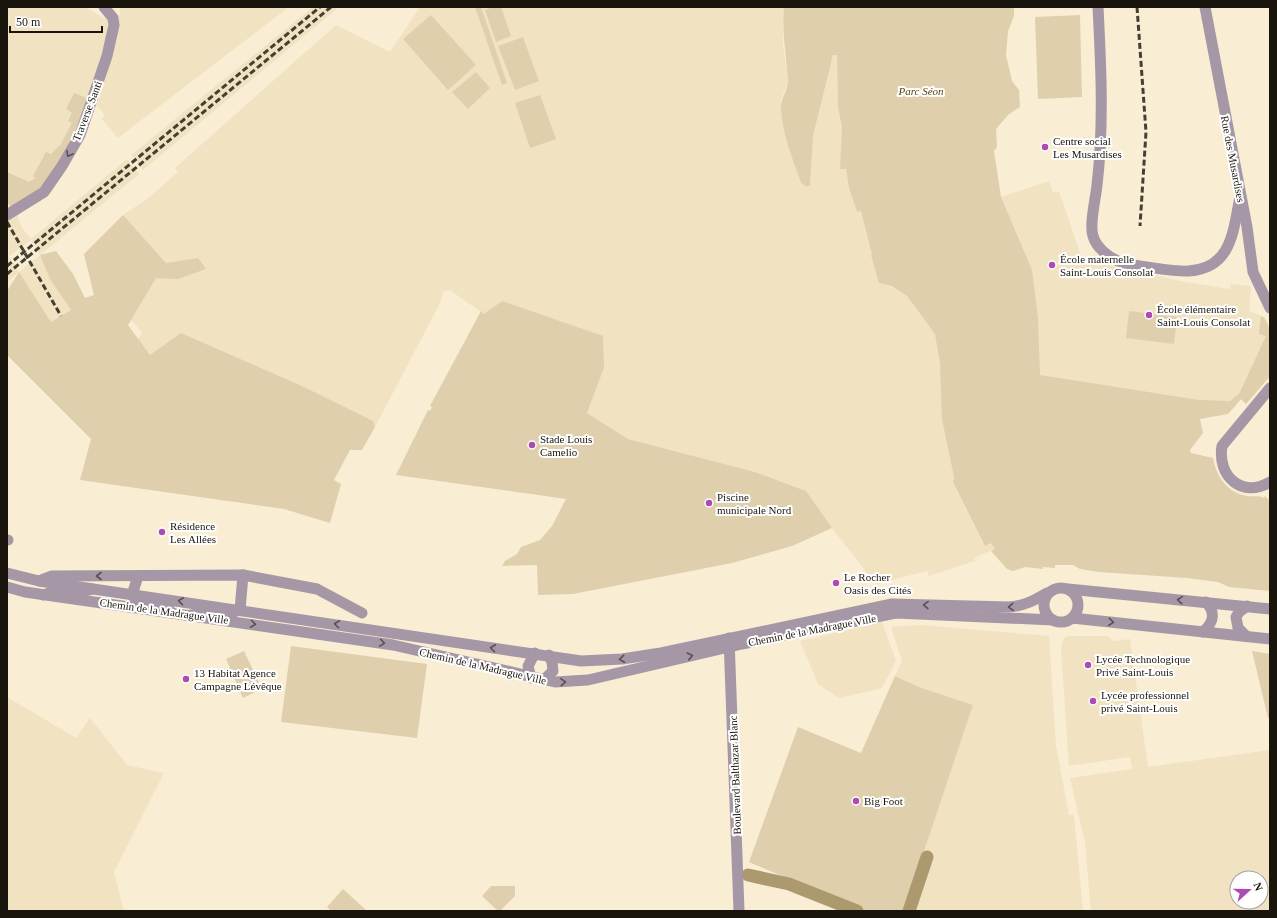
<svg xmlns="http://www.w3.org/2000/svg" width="1277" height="918" viewBox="0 0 1277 918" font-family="'Times New Roman',serif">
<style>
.built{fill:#f1e2c2;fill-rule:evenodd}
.green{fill:#dfcfad}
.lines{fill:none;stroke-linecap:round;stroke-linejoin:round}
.canal{stroke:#ad996e;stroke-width:13}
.minor{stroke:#a697a6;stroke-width:11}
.tertiary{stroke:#a697a6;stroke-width:11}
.rail{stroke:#453f33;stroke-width:3;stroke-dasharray:6 3;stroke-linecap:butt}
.oneway{stroke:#585051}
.poi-dot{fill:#ad4bb2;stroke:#fff;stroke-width:1.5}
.labels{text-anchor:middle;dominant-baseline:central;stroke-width:4;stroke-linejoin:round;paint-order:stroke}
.park-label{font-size:11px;font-style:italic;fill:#58430c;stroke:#fff}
.street-label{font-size:11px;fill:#19150c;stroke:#fff}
.poi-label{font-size:11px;fill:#19150c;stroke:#fff;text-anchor:start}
</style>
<rect width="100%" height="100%" fill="#f9edd4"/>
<!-- built -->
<g class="built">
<path d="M7,7H85L111,22L106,50L77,134L64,155L28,185L7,172Z"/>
<path d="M121,7H289L118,138L102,119L105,115L97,106L109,66Z"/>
<path d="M313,7H339L143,170L131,155Z"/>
<path d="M420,7H784L783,43L788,82L781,100L782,123L801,183L810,185L813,136L833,55H837L838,108L842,127L841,169L846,168L849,188L857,212L861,210L872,248L873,255H871L892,286L907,296L935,334L938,342L954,477L953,482L985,546L991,542L995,549L974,558L975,561L929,576L927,571L876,584L819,512L806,491L755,472L628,439L621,435L587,413L604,368L484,314L451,291H444L438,307L375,427L373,421L130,355L142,332L127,315L123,215L147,199L178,172L175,168L336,25L390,52Z"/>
<path d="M127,159L139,174L40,255L50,279L72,310L51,322L19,272L7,282V258L9,256L7,220L17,214L22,228L31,239ZM31,240L40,255L19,272L9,256Z"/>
<path d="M1049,181L1053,193L1059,191L1082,259L1185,282L1230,289L1231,284L1250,286L1251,290L1249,311L1264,317L1270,328V376L1246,404L1241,399L1228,414L1044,409L1039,371L1038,318L1001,197Z"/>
<path d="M882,622L896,661L882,688L839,698L818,684L800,641Z"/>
<path d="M921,625L1049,636L1056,746L1069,815H1074L1083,911H904L973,705L919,687L895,676L902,661L891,627Z"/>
<path d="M1068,636H1108L1113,641L1130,639L1148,767L1270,750V911H1091L1085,843L1070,778L1132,769L1130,757L1069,766L1061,650L1063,639ZM1237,878H1261V902H1237Z"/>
<path d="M7,697L76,738L90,718L127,765L164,773L114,872L124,911H7Z"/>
</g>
<!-- green -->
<g class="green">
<path d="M475,7H481L507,83L502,85Z"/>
<path d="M493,7H501L511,36L496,42L485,10Z"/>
<path d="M784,7H1014V16L1008,31L1006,55L1012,81L1019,90L1020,107L1008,115L996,129L997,147L994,151L1001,197L1032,270L1038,318L1040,375L1199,400L1230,401L1239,394L1266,336L1259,334L1261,316C1275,323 1270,362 1270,376L1246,404L1241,399L1228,414L1200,419L1203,433L1190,450L1191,453L1213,458C1216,476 1228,494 1248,496C1254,497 1259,495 1263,498L1265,496L1270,501V591L1229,587L1218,582L1187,578L1099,572L1080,569L1073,565H1055V568L1043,567V569L1025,567L1013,571L1007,569L991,551L995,549L991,543L985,546L953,482L954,477L942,419L940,363L935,334L907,296L892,286L879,283L871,255L872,254L861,211L857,212L849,188L846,169H840L842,127L838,108L837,55H833L813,136L810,185L807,187L801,183C793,159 782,134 781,109C780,99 788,91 788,80C786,55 782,32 784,7Z"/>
<path d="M431,15L476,65L448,90L403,39Z"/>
<path d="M1080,15L1082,97L1038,99L1035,17Z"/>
<path d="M523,37L539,81L515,90L498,46Z"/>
<path d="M476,72L490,88L468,109L452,92Z"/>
<path d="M74,93L89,99L77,134L44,185L11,208L7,201V172L29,182L35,178L33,176L46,152L51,154L61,144L72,123L68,121L72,113L66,109Z"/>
<path d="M540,95L556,139L530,148L515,103Z"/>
<path d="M123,215L166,263L198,258L206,269L178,279L156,278L128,325L150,355L181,333L304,387L373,421L375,427L362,450H350L334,480L341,484L330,523L284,509L80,480L91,439L7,355V291L19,272L51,322L71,310L50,279L40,255L56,251L73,274L85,298L94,295L84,254Z"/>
<path d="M502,301L603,336L604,368L587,413L628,439L755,472L806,491L832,528L792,546L732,563L573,594L538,595L537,565L502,566L505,561L517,554L521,547L540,540L552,526L566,499L396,475L428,410L430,411L432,407L430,406L481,311L484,314Z"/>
<path d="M1129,311L1177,317L1174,344L1126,338Z"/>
<path d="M291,646L427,664L417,738L281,722Z"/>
<path d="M244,651L262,689L243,698L226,659Z"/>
<path d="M1252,651L1270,654V718H1268Z"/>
<path d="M895,676L919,687L973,705L904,911H863L749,862L798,727L861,753Z"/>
<path d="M491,886H515V896L500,911H498L482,896Z"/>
<path d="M343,889L367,911H331L327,907Z"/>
</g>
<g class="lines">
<!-- canal -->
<g class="canal">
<path d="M748,875L789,884L857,911"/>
<path d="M909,911L927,857"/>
</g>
<!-- minor -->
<g class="minor">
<path d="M1098,7C1101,66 1104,126 1097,185C1096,197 1089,225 1093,236C1096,247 1108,257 1118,261C1128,265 1178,272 1189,271C1232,268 1233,231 1240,197"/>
<path d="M1205,7L1247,227L1253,272L1270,308"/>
<path d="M7,215L44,192L62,166L80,135L107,56L114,25L113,18L104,7"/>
<path d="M1270,388L1222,446C1217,476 1242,499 1270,482"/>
<path d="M7,540H8"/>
<path d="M138,576L132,595L138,602L169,609"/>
<path d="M39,581L52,576L243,575L317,589L362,613"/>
<path d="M43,595C62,587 73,596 92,589"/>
<path d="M191,615C210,611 223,617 240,610L243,575"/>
<path d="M729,638L739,911"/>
</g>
<!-- tertiary -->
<g class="tertiary">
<path d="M7,573L39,581L581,661L622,659L661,653L892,604L1009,607C1024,606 1035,600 1047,593"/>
<path d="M7,587L25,592L393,645L555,682L588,680L742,644L896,613L1053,620"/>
<circle cx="1061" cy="605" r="17"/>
<path d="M1068,589L1270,609"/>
<path d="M1072,618L1270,639"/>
<path d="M1203,632C1214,622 1216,613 1206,602"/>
<path d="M1246,636L1238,628L1236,617L1239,612L1247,606"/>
<path d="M531,678L528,666L535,653"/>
<path d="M544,680L553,671L552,662L549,655"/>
</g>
<!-- rail -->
<g class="rail">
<path d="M1137,7L1146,132L1140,226"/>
<path d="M7,222L61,316"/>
<path d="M7,266L320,7"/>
<path d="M7,274L331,7"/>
</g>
</g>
<!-- one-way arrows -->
<defs><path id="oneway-chevron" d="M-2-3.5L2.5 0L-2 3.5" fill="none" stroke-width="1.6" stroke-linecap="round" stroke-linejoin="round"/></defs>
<g class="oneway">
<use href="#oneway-chevron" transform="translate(69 154) rotate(119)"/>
<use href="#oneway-chevron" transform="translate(99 576) rotate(180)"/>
<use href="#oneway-chevron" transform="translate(1180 600) rotate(-175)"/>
<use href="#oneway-chevron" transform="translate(181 601) rotate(-172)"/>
<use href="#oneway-chevron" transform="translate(926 605) rotate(-178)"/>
<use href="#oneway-chevron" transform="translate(1011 607) rotate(177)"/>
<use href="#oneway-chevron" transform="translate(1111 622) rotate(5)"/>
<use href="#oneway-chevron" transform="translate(253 624) rotate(8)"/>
<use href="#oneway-chevron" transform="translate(337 624) rotate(-173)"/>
<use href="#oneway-chevron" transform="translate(382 643) rotate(9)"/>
<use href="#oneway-chevron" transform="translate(493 648) rotate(-173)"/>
<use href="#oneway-chevron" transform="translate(690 656) rotate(-13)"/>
<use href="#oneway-chevron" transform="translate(622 659) rotate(174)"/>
<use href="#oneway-chevron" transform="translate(563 682) rotate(-4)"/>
</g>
<!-- markers -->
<g class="poi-dot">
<circle cx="1045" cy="147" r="4"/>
<circle cx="1052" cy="265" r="4"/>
<circle cx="1149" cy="315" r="4"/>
<circle cx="532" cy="445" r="4"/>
<circle cx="709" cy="503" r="4"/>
<circle cx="162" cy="532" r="4"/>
<circle cx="836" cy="583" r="4"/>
<circle cx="1088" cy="665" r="4"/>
<circle cx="186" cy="679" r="4"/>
<circle cx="1093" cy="701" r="4"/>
<circle cx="856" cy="801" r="4"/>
</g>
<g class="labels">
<!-- park labels -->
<g class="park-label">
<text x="921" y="91">Parc Séon</text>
</g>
<!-- street labels -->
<g class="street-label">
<text transform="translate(87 111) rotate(-69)">Traverse Santi</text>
<text transform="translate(1233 159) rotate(79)">Rue des Musardises</text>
<text transform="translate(164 611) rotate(8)">Chemin de la Madrague Ville</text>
<text transform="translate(812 630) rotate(-11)">Chemin de la Madrague Ville</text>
<text transform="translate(483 666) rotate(13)">Chemin de la Madrague Ville</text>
<text transform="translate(735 775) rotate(-92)">Boulevard Balthazar Blanc</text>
</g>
<!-- poi labels -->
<g class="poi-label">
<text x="1053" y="141">Centre social<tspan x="1053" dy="13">Les Musardises</tspan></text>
<text x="1060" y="259">École maternelle<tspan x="1060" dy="13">Saint-Louis Consolat</tspan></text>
<text x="1157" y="309">École élémentaire<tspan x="1157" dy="13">Saint-Louis Consolat</tspan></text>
<text x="540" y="439">Stade Louis<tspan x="540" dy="13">Camelio</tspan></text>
<text x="717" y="497">Piscine<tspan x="717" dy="13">municipale Nord</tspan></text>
<text x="170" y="526">Résidence<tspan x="170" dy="13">Les Allées</tspan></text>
<text x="844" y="577">Le Rocher<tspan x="844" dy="13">Oasis des Cités</tspan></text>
<text x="1096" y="659">Lycée Technologique<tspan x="1096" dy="13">Privé Saint-Louis</tspan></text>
<text x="194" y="673">13 Habitat Agence<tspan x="194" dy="13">Campagne Lévêque</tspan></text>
<text x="1101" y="695">Lycée professionnel<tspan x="1101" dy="13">privé Saint-Louis</tspan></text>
<text x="864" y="801">Big Foot</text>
</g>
</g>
<!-- border -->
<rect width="1277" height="918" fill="none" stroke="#19150c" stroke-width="16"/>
<!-- north arrow -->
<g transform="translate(1249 890) rotate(69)"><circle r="19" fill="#ffffff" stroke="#a3a19e"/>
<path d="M0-3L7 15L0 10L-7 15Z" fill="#ad4bb2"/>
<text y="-6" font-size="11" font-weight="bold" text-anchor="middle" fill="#19150c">N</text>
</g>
<!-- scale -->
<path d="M10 26v6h92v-6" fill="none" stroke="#19150c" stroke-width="2"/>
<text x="16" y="26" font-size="12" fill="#19150c" stroke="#ffffff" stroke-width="3" paint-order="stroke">50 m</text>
</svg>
